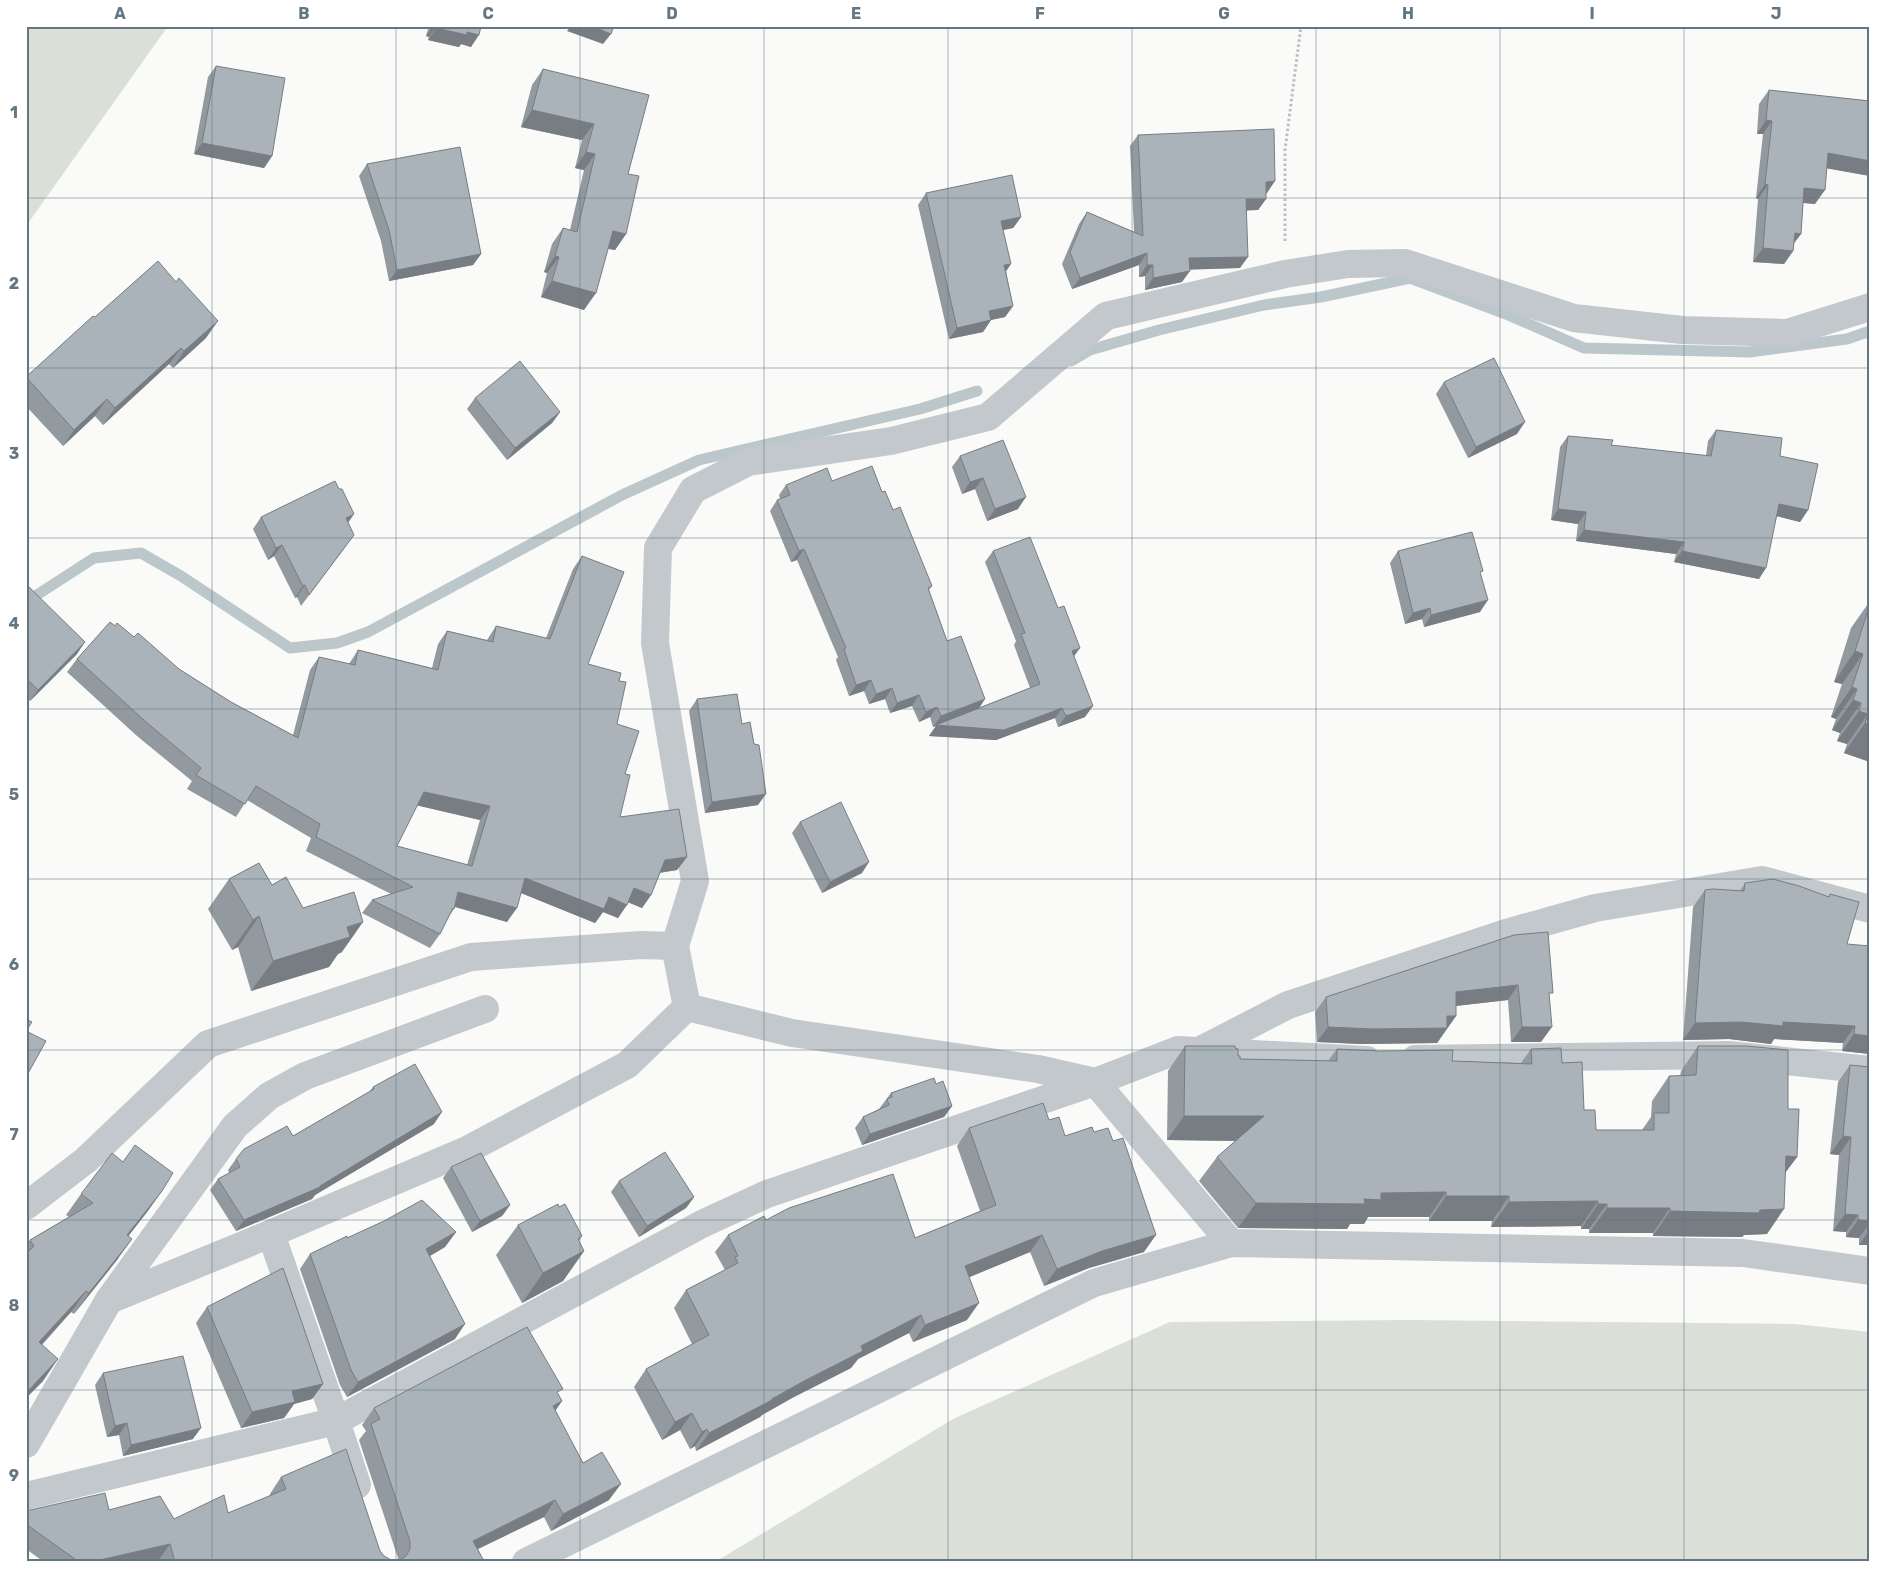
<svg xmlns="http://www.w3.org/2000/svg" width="1896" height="1588" viewBox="0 0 1896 1588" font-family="Rubik,sans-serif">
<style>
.green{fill:#dadfd7}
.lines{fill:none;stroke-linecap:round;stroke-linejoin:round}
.stream{stroke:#bbc7cb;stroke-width:11}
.path{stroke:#bbbfc2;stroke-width:3;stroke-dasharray:2.5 2.5;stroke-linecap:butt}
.street{stroke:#c3c8cc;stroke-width:28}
.wall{fill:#929a9f;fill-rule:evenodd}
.shaded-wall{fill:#777d82}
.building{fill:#aab3b9;stroke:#777d82;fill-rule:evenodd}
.grid{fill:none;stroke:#657683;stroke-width:1;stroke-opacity:0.55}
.neatline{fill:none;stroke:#657683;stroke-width:2}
.grid-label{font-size:16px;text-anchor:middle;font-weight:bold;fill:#657683}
</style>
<rect width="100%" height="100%" fill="#fafaf8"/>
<!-- green -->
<g class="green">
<path d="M26,26H168L26,226Z"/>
<path d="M1410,1320L1795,1324L1870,1332V1562H715L955,1418L1170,1322Z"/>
</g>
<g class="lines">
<!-- stream -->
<g class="stream">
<path d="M1071,361L1090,350L1159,330L1264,305L1321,297L1410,278L1506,314L1584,348L1750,352L1847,339L1870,331"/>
<path d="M26,602L94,558L141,553L181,576L290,648L337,643L368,632L622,495L699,460L920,409L977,391"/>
</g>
<!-- path -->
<path class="path" d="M1285,241V150L1301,26"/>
<!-- street -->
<g class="street">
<path d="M687,1007L675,946L695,881L655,643L658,548L693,490L748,462L891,441L988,417L1106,316L1285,274L1348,264L1405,263L1574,318L1682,330L1787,333L1870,307"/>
<path d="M687,1007L792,1033L1038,1069L1095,1082L1231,1243"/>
<path d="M1199,1051L1288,1005L1506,933L1595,908L1762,880L1870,909"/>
<path d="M1415,1059L1729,1055L1870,1070"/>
<path d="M26,1206L86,1160L208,1044L471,957L641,945L675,946"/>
<path d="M109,1300L235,1126L269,1096L305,1076L485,1009"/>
<path d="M26,1444L109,1300L246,1244L465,1151L627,1065L687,1007"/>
<path d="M357,1485L336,1421L702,1224L767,1194L1095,1082L1178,1050L1367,1060"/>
<path d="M26,1496L336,1421L271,1234"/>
<path d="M526,1562L1094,1283L1231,1243L1743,1253L1870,1271"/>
</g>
</g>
<!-- wall -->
<g class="wall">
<path d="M429,26H481L471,47L461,44L459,47L428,40L429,37L426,36Z"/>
<path d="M216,66L272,156L264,168L194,154L208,77Z"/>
<path d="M543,69L649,95L628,174L626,234L615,250L608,249L584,310L541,297L547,273L544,272L552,244L563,228L570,230L584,170L575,168L582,140L521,127L532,85Z"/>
<path d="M1769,90L1870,101V176L1827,168L1815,204L1803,203L1801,234L1794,243L1793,251L1784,264L1753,262L1758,199L1756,198L1763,134H1757L1759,104Z"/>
<path d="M1138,135L1267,193H1266V199L1258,210H1247L1240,268L1190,269L1182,282L1145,290V276L1139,277V265L1072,289L1062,264L1079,224L1087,212L1134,232L1130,146Z"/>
<path d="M367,164L481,254L473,265L389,281L381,241L359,176Z"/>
<path d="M926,193L1021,217L1013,228L1003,230L1006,271L1013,306L1005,317L991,320L983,332L949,339L918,205Z"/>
<path d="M95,317L206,338L173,368L169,364L103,425L95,416L63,446L26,406V377Z"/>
<path d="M1444,382L1517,434L1468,458L1436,394Z"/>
<path d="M475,398L560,412L552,423L507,460L467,409Z"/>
<path d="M1716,430L1780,456L1808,510L1800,522L1777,516L1759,579L1674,562L1676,554L1576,541L1578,524L1551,520L1560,447L1568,436L1611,445L1706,456L1708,441Z"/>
<path d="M960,456L1018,509L987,521L975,489L962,494L952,467Z"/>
<path d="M832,481L882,492L932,586L929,590L947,641L979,708L1030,688L1014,645L1016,641L985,562L993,551L1074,657L1085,717L1058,727L1055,718L996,740L929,736L936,726L933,727L930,717L919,722L912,706L890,713L885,699L869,704L864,691L849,696L836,660L838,657L797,560L791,562L770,511L777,500L780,499L779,495L786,485Z"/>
<path d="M261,517L348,523L354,535L301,606L297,597L295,598L274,556L268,560L253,529Z"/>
<path d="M1398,551L1480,612L1424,627L1422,619L1405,624L1390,563Z"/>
<path d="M582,556L588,664L619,681L617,724L625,774L620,817L687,857L677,870L660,873L651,895L642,908L628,902L618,918L603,912L595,923L521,893L507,922L455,907L454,909L447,919L440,934L430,948L362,913L372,900L391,894L306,851L311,838L247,800L236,817L187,789L192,781L137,736L67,672L77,659L115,626L134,637L179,669L231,702L293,735L310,670L319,657L349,664L358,650L432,668L438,644L447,631L487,640L496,626L546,638L573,569ZM417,805L480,820L467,865L397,846Z"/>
<path d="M26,584L77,654L30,701L26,698Z"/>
<path d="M1870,601V762L1844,753L1847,744L1837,741L1840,733L1832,730L1836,719L1831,717L1842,684L1834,682L1851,628Z"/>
<path d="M697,699L742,724L758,805L705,813L689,711Z"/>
<path d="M800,822L862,873L822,893L792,833Z"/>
<path d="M229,879L272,885L303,908L342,952L338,954L329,967L251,991L238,947L232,950L208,909Z"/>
<path d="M1745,883L1828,897L1830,894L1847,944L1870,1054L1842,1051L1843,1043L1774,1039L1771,1044L1729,1039L1683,1040L1693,907L1705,890L1740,891Z"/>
<path d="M1514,935L1550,998L1541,1042H1511L1508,1000L1456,1006V1016L1437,1043L1361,1044L1317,1042L1315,1012L1326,997Z"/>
<path d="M1185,1046L1235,1048L1238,1056L1240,1059L1328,1061L1337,1049L1452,1061L1521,1063L1531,1049L1562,1063L1584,1110L1596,1130H1642L1651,1117L1652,1101L1669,1076H1680L1681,1071L1698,1046L1788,1109L1797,1157L1785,1173L1767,1234L1744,1235L1742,1237L1653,1236V1233H1589V1229H1581V1226L1491,1227L1492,1221H1429V1217H1368L1364,1224H1350L1347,1229L1238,1228L1199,1181L1217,1157L1235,1141L1167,1140L1168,1071Z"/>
<path d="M1850,1065L1870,1067V1245H1859V1238L1846,1237V1232L1833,1231L1839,1155L1830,1154L1838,1082Z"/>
<path d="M936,1084L952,1106L944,1117L862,1145L855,1128L863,1117L879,1109L891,1093Z"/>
<path d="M373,1087L434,1124L315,1195L312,1199L236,1231L210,1190L218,1179L229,1173L228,1170L236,1159L293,1136L369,1092Z"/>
<path d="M1049,1120L1065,1136L1094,1132L1144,1252L1089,1268L1044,1286L1030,1252L969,1277L967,1320L913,1342L909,1333L858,1359L851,1368L792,1398L762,1415L760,1417L696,1451L695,1446L690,1449L680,1430L662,1440L634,1387L646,1369L692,1344L674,1308L686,1290L725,1270L715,1252L728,1235L766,1220L915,1238L980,1211L957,1146L969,1128Z"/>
<path d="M451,1167L510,1205L502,1216L472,1232L443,1178Z"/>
<path d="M619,1181L694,1197L686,1208L639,1237L611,1192Z"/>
<path d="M162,1191L147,1212L128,1236L117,1260L74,1314L71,1312L42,1345L43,1381L26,1398V1245L30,1240L69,1217L66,1215L81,1194Z"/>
<path d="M518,1225L579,1241L584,1251L563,1281L522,1303L496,1255Z"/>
<path d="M456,1232L445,1247L430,1256L455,1339L347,1397L340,1385L300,1269L310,1254L347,1238Z"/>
<path d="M207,1307L323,1384L312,1399L294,1404L284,1418L241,1428L196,1323Z"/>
<path d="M103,1373L193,1439L123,1456L119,1435L107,1437L95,1385Z"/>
<path d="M558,1395L562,1401L555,1411L583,1463L609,1500L551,1531L544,1517L478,1549L483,1562H44L26,1549V1511L109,1510L174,1519L228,1513L270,1496V1494L281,1477L380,1551L384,1556L391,1560H398V1558L359,1440L366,1431L362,1425L374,1408Z"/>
</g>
<!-- shaded-wall -->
<g class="shaded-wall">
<path d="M433,26H436L429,37L426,36Z"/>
<path d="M571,26H592L611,34L603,44L567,31Z"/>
<path d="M436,28L467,32L479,35L471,47L461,44L459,47L428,40Z"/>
<path d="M532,110L594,124L582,140L521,127Z"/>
<path d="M1766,120L1772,121L1763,134H1757Z"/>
<path d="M202,143L272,156L264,168L194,154Z"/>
<path d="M586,152L595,154L584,170L575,168Z"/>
<path d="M1828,153L1870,161V176L1819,167Z"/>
<path d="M1275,181L1267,193H1258L1266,182Z"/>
<path d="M1765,184L1768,185L1758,199L1756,198Z"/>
<path d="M1804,188L1825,190L1815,204L1795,202Z"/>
<path d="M1246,199H1266L1258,210L1238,211Z"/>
<path d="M1021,217L1013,228L993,232L1001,221Z"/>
<path d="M613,231L626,234L615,250L602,247Z"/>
<path d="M1795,233L1801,234L1791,247Z"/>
<path d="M1763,248L1793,251L1784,264L1753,262Z"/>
<path d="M1147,253L1139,265L1072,289L1080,278Z"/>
<path d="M481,254L473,265L389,281L397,270Z"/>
<path d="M555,256L559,257L547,273L544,272Z"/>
<path d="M1248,257L1240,268L1181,270L1189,258Z"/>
<path d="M1011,264L1003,276L1004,265Z"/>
<path d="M1147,265H1153L1145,276L1139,277Z"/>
<path d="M1190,271L1182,282L1145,290L1153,278Z"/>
<path d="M552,281L596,293L584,310L541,297Z"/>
<path d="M1013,306L1005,317L981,322L989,311Z"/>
<path d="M991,320L983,332L949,339L957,328Z"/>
<path d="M218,321L206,338L173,368L184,351Z"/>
<path d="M181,348L169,364L103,425L115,408Z"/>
<path d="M107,399L95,416L63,446L74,430Z"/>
<path d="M560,412L552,423L507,460L515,448Z"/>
<path d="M1525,422L1517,434L1468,458L1476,447Z"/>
<path d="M983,478L975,489L962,494L970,482Z"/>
<path d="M1026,497L1018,509L987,521L995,509Z"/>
<path d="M1779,504L1808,510L1800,522L1772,515Z"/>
<path d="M1558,509L1586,512L1578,524L1551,520Z"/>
<path d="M354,514L346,526V518Z"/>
<path d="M1584,530L1684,542L1676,554L1576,541Z"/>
<path d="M282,545L274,556L268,560L276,548Z"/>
<path d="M804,549L797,560L791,562L799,551Z"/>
<path d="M1682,551L1766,568L1759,579L1674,562Z"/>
<path d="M305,585L297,597L295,598L303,586Z"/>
<path d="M1488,600L1480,612L1424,627L1431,615Z"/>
<path d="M1430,608L1422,619L1405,624L1413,613Z"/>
<path d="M85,642L77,654L30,701L38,690Z"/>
<path d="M1080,648L1072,659V651Z"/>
<path d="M1855,651L1863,654L1842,684L1834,682Z"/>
<path d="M871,680L864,691L849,696L856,685Z"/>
<path d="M1852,687L1857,689L1836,719L1831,717Z"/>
<path d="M892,688L885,699L869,704L876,694Z"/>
<path d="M919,695L912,706L890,713L897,703Z"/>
<path d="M985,699L978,710L1062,708L1055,718L996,740L929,736L936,726L933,727L941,716Z"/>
<path d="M1853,700L1861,703L1840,733L1832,730Z"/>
<path d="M1093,706L1085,717L1058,727L1066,716Z"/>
<path d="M937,707L930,717L919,722L926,712Z"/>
<path d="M1859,711L1868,714L1847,744L1837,741Z"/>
<path d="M1865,723L1870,725V762L1844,753Z"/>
<path d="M424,792L490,806L480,820L415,805Z"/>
<path d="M766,794L758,805L705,813L712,802Z"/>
<path d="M687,857L677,870L656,873L665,860Z"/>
<path d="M869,862L862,873L822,893L830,882Z"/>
<path d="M525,878L609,897L627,905L618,918L603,912L595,923L516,891Z"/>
<path d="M634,888L651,895L642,908L625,901Z"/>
<path d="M458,892L517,908L507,922L449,905Z"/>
<path d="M259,916L238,947L232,950L253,920Z"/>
<path d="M363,922L342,952L338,954L329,967L251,991L273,961L347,927Z"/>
<path d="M1518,985L1508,1000L1446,1007L1456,992Z"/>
<path d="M1456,1016L1437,1043L1361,1044L1317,1042L1328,1027Z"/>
<path d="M1783,1022L1855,1026L1843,1043L1774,1039L1771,1044L1729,1039L1683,1040L1695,1023Z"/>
<path d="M1522,1027H1552L1541,1042H1511Z"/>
<path d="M1854,1034L1870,1036V1054L1842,1051Z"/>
<path d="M952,1106L944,1117L862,1145L870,1134Z"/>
<path d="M442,1112L434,1124L315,1195L312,1199L236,1231L244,1220L320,1186Z"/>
<path d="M1184,1116H1264L1247,1141L1167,1140Z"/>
<path d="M1843,1136L1851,1137L1839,1155L1830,1154Z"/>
<path d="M1786,1156L1797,1157L1779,1181Z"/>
<path d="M162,1191L147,1212L113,1256L127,1235Z"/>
<path d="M1446,1192L1429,1217H1368L1364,1224H1350L1347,1229L1238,1228L1256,1203L1364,1199L1381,1193Z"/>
<path d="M1446,1196H1509L1492,1221H1429Z"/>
<path d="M694,1197L686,1208L639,1237L647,1226Z"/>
<path d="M1598,1201L1581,1226L1491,1227L1509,1202Z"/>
<path d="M1598,1204H1607L1589,1229H1581Z"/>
<path d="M510,1205L502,1216L472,1232L480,1221Z"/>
<path d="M1607,1208H1670L1653,1233H1589Z"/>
<path d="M1784,1209L1767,1234L1744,1235L1742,1237L1653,1236L1670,1211L1760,1210Z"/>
<path d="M1845,1214L1858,1215L1846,1232L1833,1231Z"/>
<path d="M1858,1220L1870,1221V1223L1859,1238L1846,1237Z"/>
<path d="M1870,1229V1245H1859Z"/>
<path d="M456,1232L445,1247L416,1264L426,1249Z"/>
<path d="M1042,1235L1030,1252L953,1284L965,1266Z"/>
<path d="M1156,1235L1144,1252L1089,1268L1044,1286L1057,1269L1102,1251Z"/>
<path d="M582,1236L564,1262L584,1251L563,1281L522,1303L543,1273L578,1239Z"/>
<path d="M132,1239L117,1260L74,1314L89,1293Z"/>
<path d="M86,1291L71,1312L26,1361L39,1342Z"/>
<path d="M979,1303L967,1320L913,1342L925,1325Z"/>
<path d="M921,1315L909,1333L858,1359L851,1368L792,1398L762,1415L760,1417L696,1451L709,1433L772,1399L861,1346Z"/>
<path d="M465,1324L455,1339L347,1397L358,1382Z"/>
<path d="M58,1359L43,1381L26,1398V1393Z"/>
<path d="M323,1384L312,1399L294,1404L284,1418L241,1428L252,1412L292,1391Z"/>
<path d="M562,1401L550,1418L553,1406Z"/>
<path d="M692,1413L680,1430L662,1440L675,1422Z"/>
<path d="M127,1423L119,1435L107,1437L115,1426Z"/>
<path d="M201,1428L193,1439L123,1456L131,1445Z"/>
<path d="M707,1429L695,1446L690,1449L702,1432Z"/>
<path d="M621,1484L609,1500L551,1531L563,1514Z"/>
<path d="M555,1500L544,1517L461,1557L473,1541Z"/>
<path d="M170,1544L158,1561L156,1562H91Z"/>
</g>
<!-- building -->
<g class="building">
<path d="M436,26H481L479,35L467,32V35L436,28Z"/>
<path d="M592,26H614L611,34Z"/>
<path d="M216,66L285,78L272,156L202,143Z"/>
<path d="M543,69L649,95L628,174L639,176L626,234L613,231L596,293L552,281L559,257L555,256L563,228L577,232L595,154L586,152L594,124L532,110Z"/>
<path d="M1769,90L1870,101V161L1828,153L1825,190L1804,188L1801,234L1795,233L1793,251L1763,248L1768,185L1765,184L1772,121L1766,120Z"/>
<path d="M1274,129L1275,181L1266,182V199H1246L1248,257L1189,258L1190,271L1153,278V265H1147V253L1080,278L1070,252L1087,212L1143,236L1138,135Z"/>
<path d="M460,147L481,254L397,270L389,230L367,164Z"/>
<path d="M1012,175L1021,217L1001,221L1011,264L1004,265L1013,306L989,311L991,320L957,328L926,193Z"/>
<path d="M158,261L176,282L179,278L218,321L184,351L181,348L115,408L107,399L74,430L26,377L93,316L95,317Z"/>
<path d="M1494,358L1525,422L1476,447L1444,382Z"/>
<path d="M520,361L560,412L515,448L475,398Z"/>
<path d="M1716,430L1782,438L1780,456L1818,464L1808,510L1779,504L1766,568L1682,551L1684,542L1584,530L1586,512L1558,509L1568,436L1613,440L1611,445L1711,456Z"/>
<path d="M1003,440L1026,497L995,509L983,478L970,482L960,456Z"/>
<path d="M872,466L882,492L885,491L893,510L900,507L932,586L928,588L947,641L961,636L985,699L941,716L937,707L926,712L919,695L897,703L892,688L876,694L871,680L856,685L844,649L846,648L804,549L799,551L777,500L790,495L786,485L827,468L832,481Z"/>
<path d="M335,481L339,489H342L354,514L346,518L354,535L309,595L305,585L303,586L282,545L276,548L261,517Z"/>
<path d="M1472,532L1483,571L1480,572L1488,600L1431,615L1430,608L1413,613L1398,551Z"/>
<path d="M1030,537L1058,608L1064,606L1080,648L1072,651L1093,706L1066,716L1062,708L1004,730L936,725L1040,684L1021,634L1025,633L993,551Z"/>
<path d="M582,556L624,572L588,664L621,673L619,681L626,682L617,724L639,731L625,774L630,775L620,817L679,809L687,857L665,860L651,895L634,888L627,905L609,897L604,909L525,878L517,908L458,892L454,909L453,908L440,934L372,900L413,887L316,837L320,824L256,786L245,804L196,775L201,768L146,722L77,659L110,622L115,626L117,623L134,637L138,633L179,669L231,702L298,738L319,657L355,665L358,650L438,670L447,631L493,642L496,626L550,639ZM424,792L490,806L472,866L397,846Z"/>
<path d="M26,584L85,642L38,690L26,678Z"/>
<path d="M1870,604V725L1865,723L1868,714L1859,711L1861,703L1853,700L1857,689L1852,687L1863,654L1855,651Z"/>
<path d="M737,694L742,724L750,722L754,744L759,745L766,794L712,802L697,699Z"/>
<path d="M841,802L869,862L830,882L800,822Z"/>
<path d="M259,863L272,885L286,877L303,908L354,892L363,922L347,927L350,937L273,961L259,916L253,920L229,879Z"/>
<path d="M1773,879L1799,886L1829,897L1830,894L1859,902L1847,944L1870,946V1036L1854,1034L1855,1026L1783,1022V1026L1741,1022L1695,1023L1705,890L1713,889L1744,891L1745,883Z"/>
<path d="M1548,932L1553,993H1549L1552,1027H1522L1518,985L1456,992V1016H1447V1028L1372,1029L1328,1027L1326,997L1514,935Z"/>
<path d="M26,1019L32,1022L26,1031L46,1041L26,1077Z"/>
<path d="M1185,1046H1235V1048L1238,1049V1056H1240V1059L1337,1061V1049L1379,1051L1453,1050L1452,1061L1532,1064L1531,1049L1561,1048L1562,1063L1582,1062L1584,1110H1595L1596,1130H1654V1113H1669V1076L1696,1075L1698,1046H1746L1788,1050V1109H1799L1797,1157L1786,1156L1784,1209L1760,1210L1759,1213L1670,1211V1208H1607V1204H1598V1201L1509,1202V1196H1446V1192L1381,1193V1200L1364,1199L1365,1204L1256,1203L1217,1157L1264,1116H1184Z"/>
<path d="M415,1064L442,1112L320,1186V1187L244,1220L218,1179L240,1167L236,1159L244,1149L287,1126L293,1136L374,1089L373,1087Z"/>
<path d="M1850,1065L1870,1067V1221L1858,1220V1215L1845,1214L1851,1137L1843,1136Z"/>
<path d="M934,1078L936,1084L943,1081L952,1106L870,1134L863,1117L889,1105L887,1099L892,1097L891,1093Z"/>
<path d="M1043,1103L1049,1120L1059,1117L1065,1136L1092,1127L1094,1132L1108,1128L1113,1141L1123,1138L1156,1235L1102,1251L1057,1269L1042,1235L965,1266L979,1303L925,1325L921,1315L861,1346L863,1351L804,1381L772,1399V1400L709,1433L707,1429L702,1432L692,1413L675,1422L646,1369L709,1335L686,1290L738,1263L735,1257L738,1256L728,1235L764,1216L766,1220L789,1208L893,1174L915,1238L996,1205L969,1128Z"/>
<path d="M135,1145L173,1173L162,1191L127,1235L132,1239L89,1293L86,1291L39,1342L58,1359L26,1393V1254L34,1246L30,1240L93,1203L81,1194L112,1153L123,1162Z"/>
<path d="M665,1152L694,1197L647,1226L619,1181Z"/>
<path d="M481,1153L510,1205L480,1221L451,1167Z"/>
<path d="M422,1200L456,1232L426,1249L465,1324L358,1382L351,1370L310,1254L347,1236V1238L384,1221Z"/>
<path d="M558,1204L559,1207L565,1204L582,1236L578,1239L584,1251L543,1273L518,1225Z"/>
<path d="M283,1268L323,1384L292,1391L295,1402L252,1412L207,1307Z"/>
<path d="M527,1327L563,1389L557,1392L562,1401L553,1406L583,1463L602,1452L621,1484L563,1514L555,1500L473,1541L484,1561L483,1562H175L170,1544L91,1562H79L26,1524V1511L105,1493L109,1510L160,1496L174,1519L224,1495L228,1513L286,1489L281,1477L346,1449L380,1551L384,1556L391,1560H400L406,1556L410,1549V1541L371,1424L380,1419L374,1408Z"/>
<path d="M183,1356L201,1428L131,1445L127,1423L115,1426L103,1373Z"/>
</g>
<!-- grid -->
<path class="grid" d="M212,26V1562M396,26V1562M580,26V1562M764,26V1562M948,26V1562M1132,26V1562M1316,26V1562M1500,26V1562M1684,26V1562M26,198H1870M26,368H1870M26,538H1870M26,709H1870M26,879H1870M26,1050H1870M26,1220H1870M26,1390H1870"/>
<!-- border -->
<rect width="1896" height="1588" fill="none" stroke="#ffffff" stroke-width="55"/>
<rect x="28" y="28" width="1840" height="1532" class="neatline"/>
<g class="grid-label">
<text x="120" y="19">A</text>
<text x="304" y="19">B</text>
<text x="488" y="19">C</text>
<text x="672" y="19">D</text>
<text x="856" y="19">E</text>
<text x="1040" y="19">F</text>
<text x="1224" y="19">G</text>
<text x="1408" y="19">H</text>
<text x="1592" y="19">I</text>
<text x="1776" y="19">J</text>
<text x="14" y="118">1</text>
<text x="14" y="289">2</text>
<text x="14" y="459">3</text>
<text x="14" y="629">4</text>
<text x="14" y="800">5</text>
<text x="14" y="970">6</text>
<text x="14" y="1140">7</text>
<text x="14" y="1311">8</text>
<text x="14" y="1481">9</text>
</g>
</svg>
